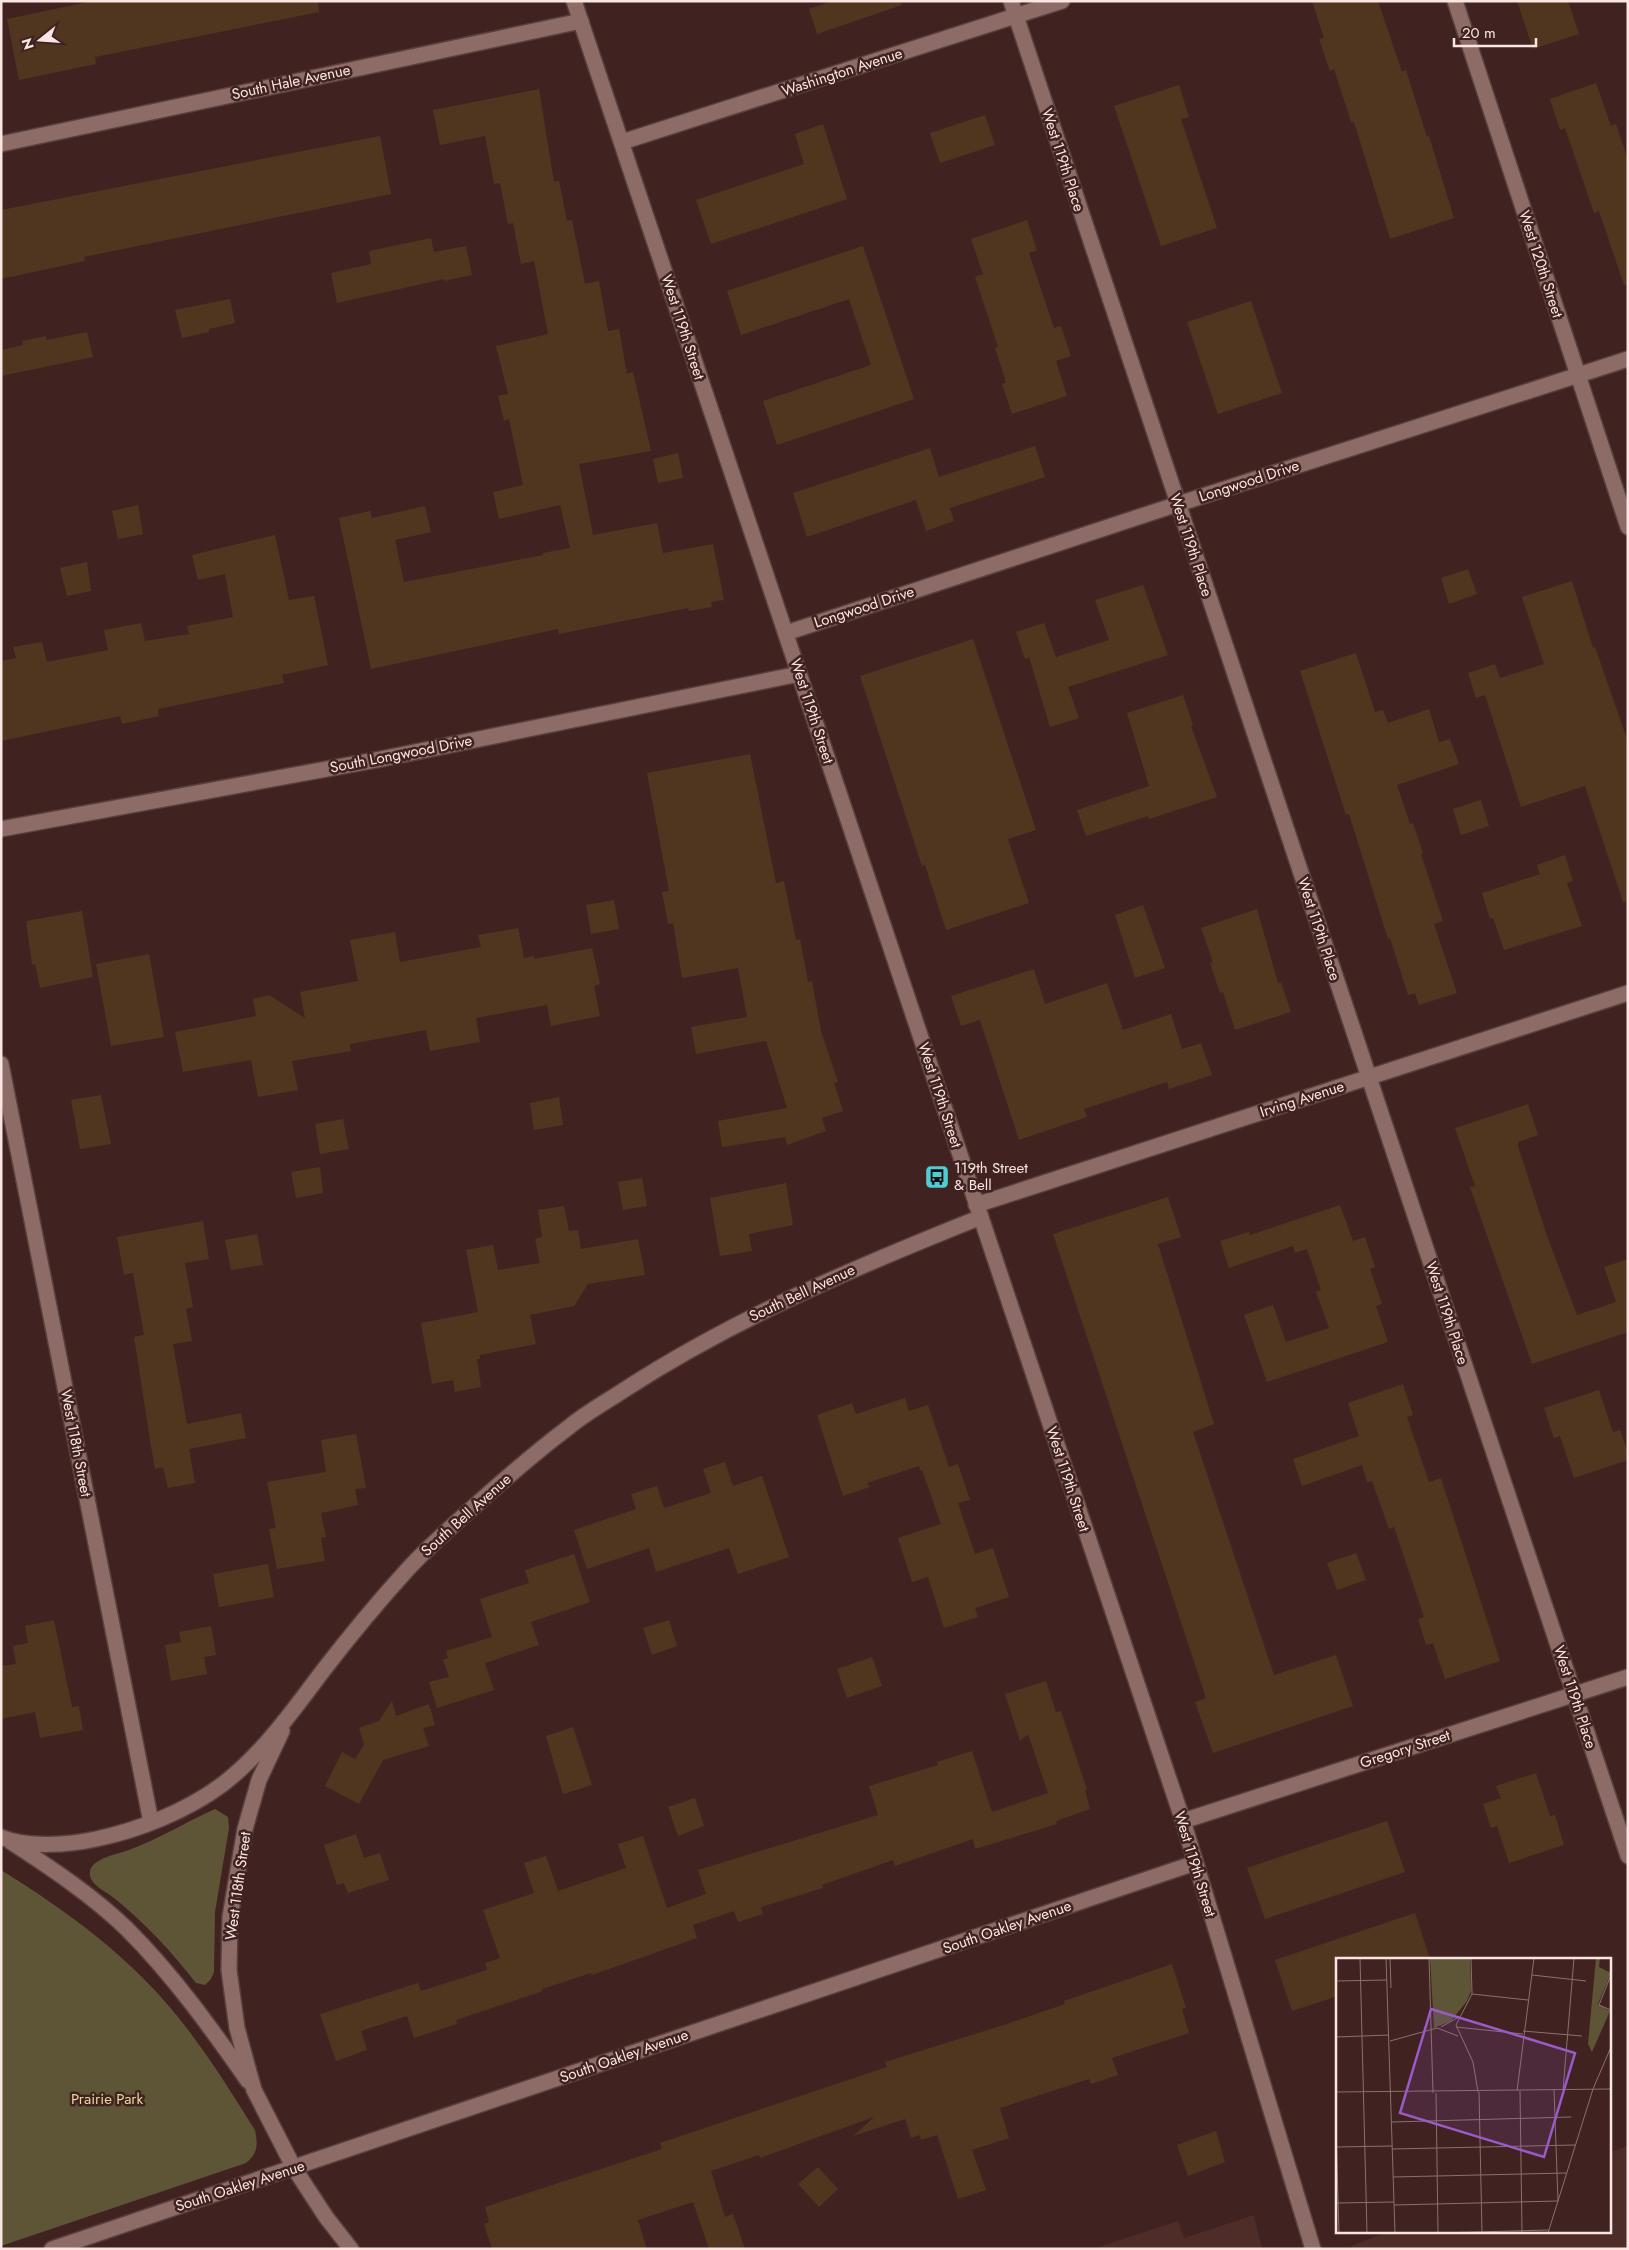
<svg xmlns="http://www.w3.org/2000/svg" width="1629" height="2250" viewBox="0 0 1629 2250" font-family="Jost,sans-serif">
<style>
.built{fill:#4e2c28}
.green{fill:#5d5536}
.building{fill:#50361f}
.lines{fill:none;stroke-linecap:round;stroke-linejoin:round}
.street-casing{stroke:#58403d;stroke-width:18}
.secondary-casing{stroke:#58403d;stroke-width:18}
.street{stroke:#8d6c67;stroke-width:15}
.secondary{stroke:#8d6c67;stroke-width:15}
.labels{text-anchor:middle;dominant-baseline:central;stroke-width:5;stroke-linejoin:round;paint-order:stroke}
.street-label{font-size:15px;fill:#f9e5e2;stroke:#402320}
.poi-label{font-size:15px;fill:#f9e5e2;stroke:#402320;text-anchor:start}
.park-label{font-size:15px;fill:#e7d89a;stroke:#402320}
.inset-road{fill:none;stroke:#8a716e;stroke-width:1}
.view{fill:#9a5ac8;fill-opacity:0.15;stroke:#9a5ac8;stroke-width:2.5}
.inset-edge{fill:none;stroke:#f9e5e2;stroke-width:2.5}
</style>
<rect width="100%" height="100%" fill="#402320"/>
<!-- built -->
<g class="built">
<path d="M1628,2146V2249H1352L1351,2246L1391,2231H1610V2152Z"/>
<path d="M1254,2215L1262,2249H1093L1178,2221L1184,2238Z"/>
</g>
<!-- green -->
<g class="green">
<path d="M215,1809L228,1817L229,1828L215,1912L214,1972L211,1979L205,1985L196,1983C172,1952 145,1923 114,1898C106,1891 88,1885 90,1871C93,1858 118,1854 129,1850C159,1839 186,1822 215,1809Z"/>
<path d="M1,1870C67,1911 129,1956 178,2017C207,2053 231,2092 255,2130C258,2145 258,2153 246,2163L1,2246Z"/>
</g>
<!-- building -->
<g class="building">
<path d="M93,1H318L319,12L95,57L96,64L19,80L7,19Z"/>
<path d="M833,1H901L902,5L817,34L809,9Z"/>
<path d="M1312,1H1378L1402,72L1406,70L1427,137L1429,136L1454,218L1390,239L1354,122H1351L1334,69L1330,71L1319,39L1324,38Z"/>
<path d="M1517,1H1568L1579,34L1533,49Z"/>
<path d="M1596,83L1611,126L1616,124L1628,160V284L1624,285L1599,211L1594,213L1565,128L1560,130L1550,99Z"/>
<path d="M1179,85L1189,117L1181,119L1217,228L1161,246L1114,106Z"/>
<path d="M539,89L554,182L559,181L567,221L572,220L585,284L599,281L608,331L619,329L627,374L633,372L651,451L579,464L593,535L657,523L663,553L713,544L724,600L711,602L712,607L689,611L688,608L559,634L558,629L371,669L339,518L370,511L372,518L425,506L431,532L395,540L404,582L543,555V553L570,548L560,505L499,519L493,492L523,485L509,419L504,421L498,396L508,394L496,346L548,334L534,261L521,264L513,223L508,224L500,183L494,184L485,136L440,145L433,110Z"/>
<path d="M985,115L995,145L940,163L930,133Z"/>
<path d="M823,124L847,199L711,244L696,200L804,164L795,134Z"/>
<path d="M380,136L391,194L84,257L85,261L1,279V210Z"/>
<path d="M1027,220L1037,250L1029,253L1054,328L1061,326L1071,356L1056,361L1067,396L1012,414L1002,384L1006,382L995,348L998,347L975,277L983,274L971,239Z"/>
<path d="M431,238L434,252L466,246L472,275L444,281V279L337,303L331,273L371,264L369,251Z"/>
<path d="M863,246L914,399L777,445L763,401L871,365L849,299L741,335L727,291Z"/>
<path d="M230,299L235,323L209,329V332L182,338L175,310Z"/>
<path d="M1251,301L1282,393L1218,414L1187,322Z"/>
<path d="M87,332L93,357L1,376V350L23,345L22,341L46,336L47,340Z"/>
<path d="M1035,446L1045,477L950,508L954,521L926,531L916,500L807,537L793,493L930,448L939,477Z"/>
<path d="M678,453L683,478L658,483L653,459Z"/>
<path d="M138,505L143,534L118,539L112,511Z"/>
<path d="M275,535L289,600L314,596L328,665L282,675L284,683L158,709L159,716L122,724L120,716L1,741V661L16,658L13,647L42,642L47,662L108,650L104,630L141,623L145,641L189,634L187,626L233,617L225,574L198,580L192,555Z"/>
<path d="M87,562L91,591L67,596L60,568Z"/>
<path d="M1468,569L1477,594L1449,604L1441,578Z"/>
<path d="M1572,581L1593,648L1595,647L1628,742V901L1623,902L1585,786L1521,807L1485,695L1476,698L1468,673L1495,664L1500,678L1544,664L1522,597Z"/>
<path d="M1143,585L1168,655L1068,687L1079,718L1050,727L1029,657L1025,659L1016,632L1044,623L1056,657L1109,640L1095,600Z"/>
<path d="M973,639L1036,830L1008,839L1029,903L946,930L925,865L922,866L860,676Z"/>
<path d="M1356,653L1375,712L1383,710L1388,723L1429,709L1439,742L1450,739L1459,764L1397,785L1410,824L1413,823L1423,853L1421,854L1443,921L1434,924L1457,993L1419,1005L1415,993L1408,995L1390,938L1388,939L1349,814L1346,815L1300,671Z"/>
<path d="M1183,695L1193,725L1191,726L1217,797L1149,819L1148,816L1086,836L1077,810L1149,786L1127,713Z"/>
<path d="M750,754L776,883L784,881L796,940L800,939L808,982L812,981L821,1031L838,1082L834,1083L843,1111L822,1118L826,1131L787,1145L785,1137L722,1147L718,1121L787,1108L766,1041L696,1054L691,1027L747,1017L738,968L682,978L673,923L668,924L662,892L669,891L647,773Z"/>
<path d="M1481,800L1489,826L1461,835L1453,809Z"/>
<path d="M1565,855L1573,881L1567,883L1582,926L1504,950L1493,918L1490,919L1482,893L1540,874L1537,865Z"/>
<path d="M614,900L619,929L591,934L586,905Z"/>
<path d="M1143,905L1165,968L1135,978L1115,915Z"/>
<path d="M1257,909L1278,983L1281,982L1291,1012L1235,1030L1223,992L1220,993L1210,963L1213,962L1201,928Z"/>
<path d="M82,911L93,977L40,988L35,964L32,965L26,921Z"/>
<path d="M518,928L524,958L534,956V959L592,948L600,984L594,986L600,1016L551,1026L547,1005L476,1018L480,1042L430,1051L426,1030L350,1044L351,1051L292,1061L298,1090L258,1097L251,1060L183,1072L175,1032L256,1016L253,999L269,995L305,1018L300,992L358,981L350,940L395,932L400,962L481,947L478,935Z"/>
<path d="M149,954L164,1037L111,1046L96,964Z"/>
<path d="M1034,969L1045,1004L1107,983L1123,1030L1171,1014L1182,1049L1201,1043L1212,1075L1169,1089L1167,1082L1084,1109L1087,1117L1019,1140L980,1020L961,1026L951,996Z"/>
<path d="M101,1095L111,1144L80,1149L71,1100Z"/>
<path d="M559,1097L563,1125L534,1130L530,1103Z"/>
<path d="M1528,1104L1538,1135L1518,1142V1146L1547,1236L1577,1315L1616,1302L1604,1267L1628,1259V1332L1532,1364L1470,1187L1475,1186L1455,1128Z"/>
<path d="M343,1119L349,1149L320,1154L315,1124Z"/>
<path d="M320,1167L323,1193L296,1198L291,1172Z"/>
<path d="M642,1178L647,1206L623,1210L618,1182Z"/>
<path d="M786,1183L793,1225L749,1234L752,1251L720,1256L710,1198Z"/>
<path d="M1168,1197L1181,1237L1158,1244L1214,1424L1193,1432L1274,1675L1336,1655L1353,1706L1213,1753L1195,1702L1206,1698L1053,1234Z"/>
<path d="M1340,1205L1353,1241L1365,1237L1375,1267L1370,1269L1382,1304L1376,1306L1388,1342L1267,1382L1244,1315L1273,1305L1286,1342L1329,1328L1316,1292L1321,1290L1307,1249L1295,1253L1293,1246L1229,1268L1220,1241L1249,1232L1250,1235Z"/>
<path d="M564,1206L569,1231L578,1230L581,1249L638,1239L645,1275L588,1284L574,1306L530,1315L536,1344L480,1355V1359H477L481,1387L455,1392L453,1380L432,1384L421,1323L478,1312L466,1250L493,1245L498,1270L540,1263L535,1239L542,1237L538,1210Z"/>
<path d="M203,1221L209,1259L185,1263L193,1307L186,1309L192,1341L173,1344L187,1424L241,1413L246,1438L189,1449L195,1483L168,1488L163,1467L155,1469L151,1446L134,1337L144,1335L133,1273L124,1275L117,1237Z"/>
<path d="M257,1234L263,1265L231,1270L225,1240Z"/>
<path d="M1403,1384L1413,1415L1407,1417L1429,1482L1441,1478L1500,1661L1445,1679L1433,1643L1426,1645L1418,1619L1424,1617L1394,1527L1389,1529L1372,1481L1367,1482L1362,1465L1302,1486L1293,1459L1359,1436L1348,1403Z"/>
<path d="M1599,1390L1613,1432L1620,1430L1628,1453V1460L1574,1478L1560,1436L1554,1438L1544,1408Z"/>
<path d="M905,1398L909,1411L928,1405L949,1467L958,1464L970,1500L958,1503L975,1554L993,1548L1009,1597L975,1608L978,1617L944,1628L928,1577L912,1582L898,1538L941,1524L922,1470H920L919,1466L867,1483L870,1487L843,1496L817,1415L852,1403L856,1414Z"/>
<path d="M356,1434L366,1488L355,1489L358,1505L321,1513L326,1537L321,1538L325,1561L277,1569L269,1529L276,1528L267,1482L326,1472L321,1440Z"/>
<path d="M725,1462L733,1486L762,1476L789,1557L738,1574L729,1548L656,1572L649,1548L587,1569L574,1530L636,1509L631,1494L657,1486L664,1508L711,1493L703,1469Z"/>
<path d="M1356,1553L1366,1580L1337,1590L1327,1563Z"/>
<path d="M574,1554L590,1602L531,1622L539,1645L485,1663L494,1690L437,1708L429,1682L449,1677L443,1660L448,1658L446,1651L492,1637L480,1599L529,1583L525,1570Z"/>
<path d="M268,1564L274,1597L219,1607L213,1574Z"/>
<path d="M54,1620L72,1707L79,1706L83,1730L40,1738L35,1712L1,1719V1666L16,1664L13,1646L28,1643L25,1626Z"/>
<path d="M669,1620L677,1646L652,1655L643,1628Z"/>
<path d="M211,1626L216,1655L204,1657L207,1674L171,1681L165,1645L181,1642L179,1632Z"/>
<path d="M872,1657L882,1686L847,1698L837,1669Z"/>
<path d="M1046,1681L1056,1712L1061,1711L1087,1790H1085L1090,1809L1056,1821L1057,1824L975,1849L973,1839L895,1866L893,1860L822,1885L823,1888L761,1907L763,1914L738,1922L734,1911L693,1925L697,1938L592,1975L591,1973L542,1989L543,1991L456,2020L457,2024L414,2038L407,2016L361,2031L367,2050L336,2061L320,2014L418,1983L421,1991L487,1970L485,1963L500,1958L483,1910L534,1893L524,1863L546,1856L558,1891L626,1868L618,1844L643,1836L667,1908L706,1894L698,1870L878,1815L869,1786L938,1765L937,1762L972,1751L992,1812L1048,1793L1028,1734L1020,1741L1005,1694Z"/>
<path d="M392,1701L396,1716L429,1704L435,1725L423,1728L429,1746L383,1760L359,1804L325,1786L342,1752L355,1759L364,1745L359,1728L379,1721Z"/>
<path d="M573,1727L592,1785L563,1794L546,1736Z"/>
<path d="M1536,1773L1550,1816L1555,1815L1564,1845L1509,1863L1497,1826L1491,1828L1483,1804L1501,1798L1496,1786Z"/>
<path d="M695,1798L704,1826L678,1836L668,1807Z"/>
<path d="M1387,1821L1405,1872L1265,1919L1247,1868Z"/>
<path d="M356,1834L364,1858L380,1853L389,1880L348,1893L344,1883L337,1885L324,1845Z"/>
<path d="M1415,1913L1430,1959H1338V1996L1292,2011L1275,1960Z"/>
<path d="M1172,1964L1186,2008L1182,2009L1189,2033L1112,2058L1118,2075L1091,2084L1089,2079L1000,2108L1009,2138L972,2150L986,2190L958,2199L937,2135L921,2140L920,2135L911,2138L905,2119L853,2136L874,2117L760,2158L759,2155L711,2171L725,2217L733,2214L745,2249H709L693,2202L638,2220L647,2249H492L484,2224L489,2222L485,2207L662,2149L660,2143L887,2067L885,2062L1007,2024L1065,2004L1064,2001Z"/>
<path d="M1216,2131L1225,2162L1188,2176L1177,2145Z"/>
<path d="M818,2167L838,2189L819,2207L798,2184Z"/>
</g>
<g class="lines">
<defs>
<g id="street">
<path d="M1011,1L1628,1856"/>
<path d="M1455,1L1628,527"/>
<path d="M622,142L1062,1"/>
<path d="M1,144L581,21"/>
<path d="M786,633L1178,504L1628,359"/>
<path d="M1,1064L151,1822"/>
<path d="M976,1205L1628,993"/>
<path d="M282,1731L259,1780L245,1829L230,1917L229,1970L237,2028L254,2090L294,2168L326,2217L351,2249"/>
<path d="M1183,1821L1628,1677"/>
<path d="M1,1837C26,1848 70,1845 96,1839C139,1830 187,1811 223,1784C262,1754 292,1712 322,1672C349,1637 377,1603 407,1570C428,1547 453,1525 477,1504C506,1478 537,1451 569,1427C586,1413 606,1402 624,1390C737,1317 856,1267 981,1217"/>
<path d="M11,1842C51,1868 93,1896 127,1929C173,1975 211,2028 248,2081"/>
<path d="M52,2249L1195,1863"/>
</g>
<g id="secondary">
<path d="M574,1L1183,1821L1313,2249"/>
<path d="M1,829L381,759L799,674"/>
</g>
</defs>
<!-- street casing -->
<use href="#street" class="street-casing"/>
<!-- secondary casing -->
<use href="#secondary" class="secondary-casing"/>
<!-- street -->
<use href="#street" class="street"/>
<!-- secondary -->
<use href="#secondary" class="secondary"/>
</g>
<!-- icons -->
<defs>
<symbol id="bus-square" viewBox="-11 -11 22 22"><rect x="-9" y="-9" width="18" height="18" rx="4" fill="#51ccd2" stroke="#402320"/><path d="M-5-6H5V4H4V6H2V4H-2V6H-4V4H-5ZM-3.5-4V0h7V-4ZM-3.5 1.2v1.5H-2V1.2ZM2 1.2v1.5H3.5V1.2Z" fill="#111"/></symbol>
</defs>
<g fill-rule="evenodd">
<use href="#bus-square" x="923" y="1163" width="28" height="28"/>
</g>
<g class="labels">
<!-- street labels -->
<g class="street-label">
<text transform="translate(842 72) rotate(-18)">Washington Avenue</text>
<text transform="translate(291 82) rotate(-12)">South Hale Avenue</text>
<text transform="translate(1063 160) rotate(72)">West 119th Place</text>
<text transform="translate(1541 264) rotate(72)">West 120th Street</text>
<text transform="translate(683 327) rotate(72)">West 119th Street</text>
<text transform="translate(1249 481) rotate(-18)">Longwood Drive</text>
<text transform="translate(1191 545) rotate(72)">West 119th Place</text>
<text transform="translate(864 607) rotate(-18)">Longwood Drive</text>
<text transform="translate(812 711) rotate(72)">West 119th Street</text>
<text transform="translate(401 754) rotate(-11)">South Longwood Drive</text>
<text transform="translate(1319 929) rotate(72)">West 119th Place</text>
<text transform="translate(940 1095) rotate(72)">West 119th Street</text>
<text transform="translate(1302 1099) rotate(-18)">Irving Avenue</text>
<text transform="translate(802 1293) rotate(-25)">South Bell Avenue</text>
<text transform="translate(1447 1313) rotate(72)">West 119th Place</text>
<text transform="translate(76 1443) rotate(79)">West 118th Street</text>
<text transform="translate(1068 1479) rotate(72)">West 119th Street</text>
<text transform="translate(466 1515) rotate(-42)">South Bell Avenue</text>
<text transform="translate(1575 1697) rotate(72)">West 119th Place</text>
<text transform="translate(1405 1749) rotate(-18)">Gregory Street</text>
<text transform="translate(1195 1864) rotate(73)">West 119th Street</text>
<text transform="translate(238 1886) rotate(-82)">West 118th Street</text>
<text transform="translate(1007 1927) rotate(-19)">South Oakley Avenue</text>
<text transform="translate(624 2056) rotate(-19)">South Oakley Avenue</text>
<text transform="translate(240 2186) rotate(-18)">South Oakley Avenue</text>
</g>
<!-- poi labels -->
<g class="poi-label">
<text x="954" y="1168">119th Street<tspan x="954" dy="17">&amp; Bell</tspan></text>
</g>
<!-- park labels -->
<g class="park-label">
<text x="107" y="2099">Prairie Park</text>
</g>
</g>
<!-- overview -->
<g transform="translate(1336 1958)">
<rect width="275" height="275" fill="#402320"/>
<path d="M94,0H134L135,33L131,43L115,63L98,70ZM260,0H264L263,9L275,15L262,46L274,53L256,94L252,86Z" fill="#5d5536"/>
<path class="inset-road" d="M24,0L31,275M50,0L59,275M54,0L55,30M93,0L97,135M135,0L136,36L120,67L137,104L142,134M196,17L250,23M275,17L263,47L275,52M0,23L51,22M136,36L192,42M105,69L121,60M120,69L187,76M187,73L246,78M0,79L53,77M54,83L101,70L122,78M227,132L238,0M181,133L198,0M184,133L186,275M0,134L275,131M143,134L146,275M100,135L102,275M56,164L235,159M0,172L3,275M0,189L56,188M56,191L239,187M57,219L230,215M1,245L58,244M58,247L222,243L218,132M102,275L213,272M212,275L257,131L275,89"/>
<path class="view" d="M95,51L239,95L208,199L64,155Z"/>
<rect width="275" height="275" class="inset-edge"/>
</g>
<!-- border -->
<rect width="1629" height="2250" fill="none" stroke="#f9e5e2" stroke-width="5"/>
<!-- north arrow -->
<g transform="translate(40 40) rotate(253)" stroke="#402320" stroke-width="4" paint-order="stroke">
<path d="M0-4L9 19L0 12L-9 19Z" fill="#f9e5e2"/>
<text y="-8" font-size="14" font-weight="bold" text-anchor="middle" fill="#f9e5e2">N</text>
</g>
<!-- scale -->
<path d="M1454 38v8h82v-8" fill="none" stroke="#f9e5e2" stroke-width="2.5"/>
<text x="1462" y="38" font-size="15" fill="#f9e5e2" stroke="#402320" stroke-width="4" paint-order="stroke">20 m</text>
</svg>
